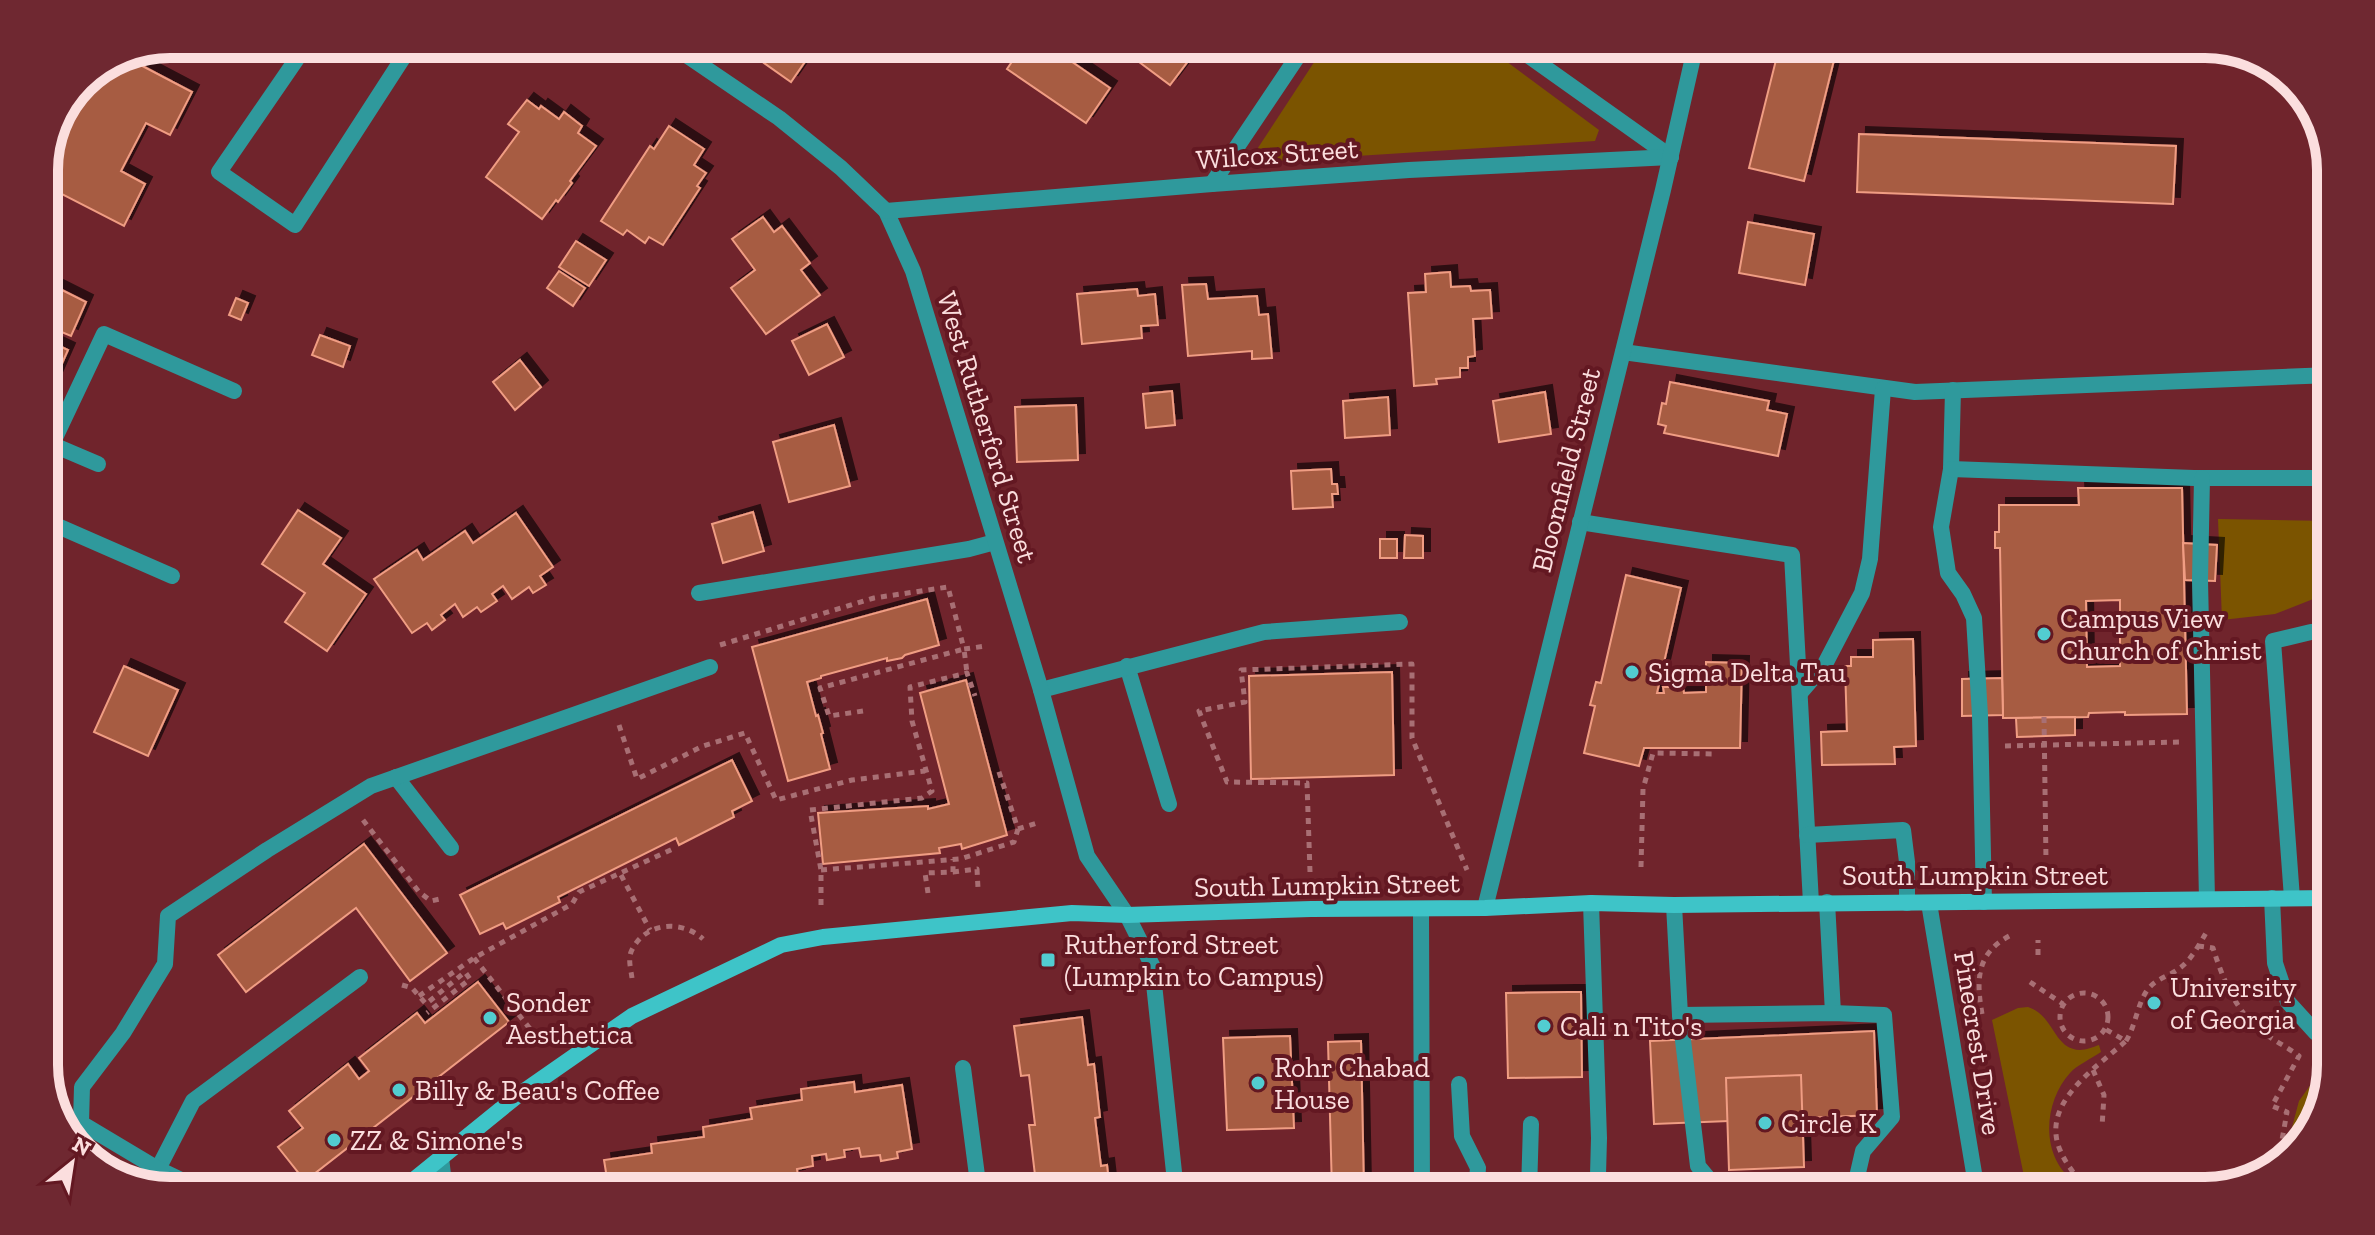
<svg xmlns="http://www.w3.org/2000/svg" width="2375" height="1235" viewBox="0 0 2375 1235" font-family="'Zilla Slab',serif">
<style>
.green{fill:#7b5400}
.building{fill:#a75b43;stroke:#f09d83;stroke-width:2;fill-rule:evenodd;filter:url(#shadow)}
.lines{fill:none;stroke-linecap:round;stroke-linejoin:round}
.path{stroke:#a86f74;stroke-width:5;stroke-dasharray:6 6;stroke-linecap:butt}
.service{stroke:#2f999c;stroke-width:16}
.minor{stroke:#2f999c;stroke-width:16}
.secondary{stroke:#3ec4c8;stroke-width:16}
.poi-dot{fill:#52ccd0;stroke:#631822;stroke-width:3}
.labels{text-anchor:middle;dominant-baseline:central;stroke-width:8;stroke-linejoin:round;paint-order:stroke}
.street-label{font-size:28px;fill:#fbdede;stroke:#631822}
.poi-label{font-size:28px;fill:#fbdede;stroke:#631822;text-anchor:start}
.rim{fill:none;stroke:#fbdede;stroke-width:10}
</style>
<defs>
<filter id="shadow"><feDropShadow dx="7" dy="-7" stdDeviation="0" flood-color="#0009"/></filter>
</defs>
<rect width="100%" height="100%" fill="#70242c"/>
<!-- green -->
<g class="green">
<path d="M1326,44H1483L1599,130L1595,141L1248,163Z"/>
<path d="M2218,519L2331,521V592L2275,614L2222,620Z"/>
<path d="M2028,1007C2055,1016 2053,1049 2080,1050C2086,1050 2093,1047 2099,1045L2101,1052C2091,1059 2077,1065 2070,1073C2042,1104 2040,1161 2078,1184L2076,1191H2027L1992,1020L2018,1008Z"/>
<path d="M2331,1056V1065L2318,1121L2283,1161L2299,1101Z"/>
</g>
<!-- building -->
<g class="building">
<path d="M737,44H810L808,47L813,50L791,82Z"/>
<path d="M1024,44H1046L1110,88L1086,123L1007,69Z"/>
<path d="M1115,44H1201L1170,85Z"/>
<path d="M1780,44H1838L1804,181L1749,168Z"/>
<path d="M131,60L192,92L170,135L146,123L121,171L145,184L124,226L44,185V162L81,81Z"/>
<path d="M527,100L539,109L541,106L559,119L564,112L582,126L578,133L596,146L570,181L572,183L558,202L556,200L542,219L486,177L519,132L508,124Z"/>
<path d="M669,126L704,149L694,165L706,173L697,186L700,188L663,245L649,237L645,243L627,230L623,235L601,221L650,146L654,149Z"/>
<path d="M1859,134L2176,146L2173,204L1857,192Z"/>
<path d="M763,217L774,232L782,226L810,263L801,270L820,295L766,334L731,288L755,270L732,239Z"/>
<path d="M1748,222L1814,234L1805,285L1739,273Z"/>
<path d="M576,241L606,260L589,286L559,267Z"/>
<path d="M559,271L585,288L573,306L547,288Z"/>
<path d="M1450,272L1451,287L1470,286L1471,291L1490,290L1492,318L1473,319L1475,356L1468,357V368H1460V377L1436,379L1437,384L1414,386L1408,293L1426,292L1425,274Z"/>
<path d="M44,281L86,302L71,336L57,330L51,342L68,350L44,404Z"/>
<path d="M1206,284L1208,299L1257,296L1259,315L1268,314L1272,358L1252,359V351L1188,356L1182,285Z"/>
<path d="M1137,289L1138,296L1155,294L1158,325L1141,326L1142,338L1082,344L1077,294Z"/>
<path d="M236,298L248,303L241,320L229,315Z"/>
<path d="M827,324L844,357L809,375L792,341Z"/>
<path d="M320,335L350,346L343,367L312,355Z"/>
<path d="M520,360L541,387L515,410L493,382Z"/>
<path d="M1670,382L1769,401L1767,410L1787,414L1778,456L1664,433L1666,426L1658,424L1662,403L1666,404Z"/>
<path d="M1172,391L1175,425L1146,428L1143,394Z"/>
<path d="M1545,392L1551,434L1499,442L1493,401Z"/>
<path d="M1388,397L1390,435L1345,438L1343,401Z"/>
<path d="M1076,405L1078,460L1017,462L1015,407Z"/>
<path d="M834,425L850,486L789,502L773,442Z"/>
<path d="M1331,469L1332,484H1337L1338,494H1332L1333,507L1293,509L1291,471Z"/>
<path d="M2078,488H2182L2187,714L2125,715V712L2089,713L2088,717L2003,718L2000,548H1995V532H1999V505H2079ZM2120,600V666L2087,667L2086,601Z"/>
<path d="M298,510L341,538L323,564L366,594L327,651L285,622L305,593L262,564Z"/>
<path d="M753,512L764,551L723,563L712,524Z"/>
<path d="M516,513L553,567L540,576L546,585L533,593L529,587L512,599L503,586L492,594L497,601L481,612L477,607L463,617L455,604L441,615L445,620L432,630L427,623L412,633L374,579L417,550L423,560L465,531L473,543Z"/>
<path d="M1405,535L1423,536V558H1404Z"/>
<rect x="1380" y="539" width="17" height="19"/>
<path d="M2183,543L2217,545L2215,581L2185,580Z"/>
<path d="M1626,575L1681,588L1657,693H1664L1663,687H1683L1684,693L1706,692V662L1742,663L1740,748H1644L1639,766L1584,753L1595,706L1590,705L1596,682L1601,683Z"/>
<path d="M927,599L939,645L905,655L902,658L887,661V658L821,676V678L807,682L816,716L818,715L823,733L821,734L830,769L788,781L752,647Z"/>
<path d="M1913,639L1916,746L1894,747L1895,764L1822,765L1821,732L1847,731L1845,666H1851V657H1873V640Z"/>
<path d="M124,666L178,690L148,756L94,732Z"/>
<path d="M1392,672L1394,775L1251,779L1249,676Z"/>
<path d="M2002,678L2003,715L1962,716V679Z"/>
<path d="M966,680L1007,835L962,849L961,844L939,848L940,853L823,864L818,813L928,806V809L949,804L920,693Z"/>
<path d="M2075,717V735L2017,737L2016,718Z"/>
<path d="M732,760L752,801L732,811L734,817L679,845L676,838L558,897L560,902L506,929L503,923L480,934L460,895Z"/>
<path d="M364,844L447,953L410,981L356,908L246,992L218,955Z"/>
<path d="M478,982L509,1022L305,1181L278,1147L303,1128L289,1111L348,1064L359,1079L369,1071L359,1058L417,1013L425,1023Z"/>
<path d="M1569,992H1581L1582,1077L1508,1078L1506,993Z"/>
<path d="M1082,1017L1088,1065L1094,1064L1100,1117L1095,1118L1101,1166L1107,1165L1110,1191H1046L1044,1175H1035L1029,1125H1035L1029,1075L1021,1076L1014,1026Z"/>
<path d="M1874,1031L1877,1115L1654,1124L1650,1041Z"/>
<path d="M1290,1036L1294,1128L1227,1130L1223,1038Z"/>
<path d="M1361,1041L1364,1191H1332L1328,1042Z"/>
<path d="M1801,1075L1804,1167L1729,1170L1726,1078Z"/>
<path d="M854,1082L855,1092L902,1085L912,1149L897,1152L898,1158L881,1161L880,1155L861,1157L859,1148L844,1150L845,1157L827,1160L826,1154L812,1156L813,1166L797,1169L798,1176L779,1179V1174L763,1176L765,1184L747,1186L748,1191H609L604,1160L652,1153L651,1144L704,1137L703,1127L752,1119L750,1108L802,1100L801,1089Z"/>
</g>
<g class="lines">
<!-- path -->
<g class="path">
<path d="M720,645L874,598L948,587L964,649L986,646"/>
<path d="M863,711L829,716L820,688L964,649L967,673"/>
<path d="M2044,717L2046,861"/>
<path d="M619,725L637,779L703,746L745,733L776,800L852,780L925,771"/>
<path d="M2005,746L2179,742"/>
<path d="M363,820L419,892L431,901L440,899"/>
<path d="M1018,829L1037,823"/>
<path d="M1641,867L1643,789L1653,753L1715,754"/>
<path d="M821,870L960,859L1014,842L1018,829L998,769"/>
<path d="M953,872L977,869L978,888"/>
<path d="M1310,872L1307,783L1227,782L1199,711L1245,702L1241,670L1412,664V738L1467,870"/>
<path d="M621,875L650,930"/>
<path d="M928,893L925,873L953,872V859"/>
<path d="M821,905V870L810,810L922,798L932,791L912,721L910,687L967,673L975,696"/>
<path d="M2198,946L2213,948C2222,977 2236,1012 2261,1031C2273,1040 2287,1047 2299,1056L2272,1106L2287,1112L2277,1168"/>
<path d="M2038,955V940"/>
<path d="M474,958L538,1039"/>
<path d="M632,978C631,970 628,960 631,952C644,922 681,919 703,939"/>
<path d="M2030,982L2063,1004"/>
<path d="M402,985L412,988L426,1004L465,972L470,979L427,1013"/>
<circle cx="2084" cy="1017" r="24"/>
<path d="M419,996L474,958L572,904L579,892L675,848"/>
<path d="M1982,1014C1976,979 1976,952 2013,934"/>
<path d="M2126,1041C2136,1025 2137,1004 2148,989C2157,978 2170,976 2180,968C2191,960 2199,945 2206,933"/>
<path d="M2093,1070L2104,1095L2102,1127"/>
<path d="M2088,1191C2078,1178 2066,1165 2060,1150C2040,1103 2096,1068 2126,1041L2105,1029"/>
</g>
<!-- service -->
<g class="service">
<path d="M307,44L219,172L295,225L412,44"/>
<path d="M1623,352L1915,392L2331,375"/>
<path d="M1953,390L1951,469L1941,527L1948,573L1963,594L1974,618L1980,715L1984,902"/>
<path d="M44,441L98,464"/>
<path d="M52,444L104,334L234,391"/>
<path d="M1951,469L2194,478H2331"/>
<path d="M2202,478L2200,580L2207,899"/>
<path d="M44,520L172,576"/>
<path d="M1580,522L1792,555L1811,903"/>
<path d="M699,593L969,549L995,542"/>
<path d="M1127,666L1169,804"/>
<path d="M1041,690L1264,632L1400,622"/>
<path d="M1800,693L1825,664L1862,593L1870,559L1883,389"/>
<path d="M396,777L451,848"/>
<path d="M1807,835L1903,830L1907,862V903"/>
<path d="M44,888L48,894L44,900"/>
<path d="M2272,898L2275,963L2288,1002L2316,1033"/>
<path d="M2292,898L2273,641L2311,632H2331"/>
<path d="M1827,902L1833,1013"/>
<path d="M1591,903L1599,1138L1598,1175L1591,1191"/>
<path d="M1674,905L1680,1015L1698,1166L1718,1190L1862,1185"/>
<path d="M1421,909L1422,1191"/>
<path d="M1680,1015L1833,1013L1884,1015L1892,1117L1863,1151L1857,1177L1867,1191"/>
<path d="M963,1068L979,1191"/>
<path d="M1459,1084L1462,1136L1478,1168L1476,1191"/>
<path d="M158,1169L193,1101L360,977"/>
<path d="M204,1191L158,1169L81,1123L82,1087L123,1033L165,964L168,916L267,850L371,786L710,667"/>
<path d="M1529,1191L1531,1124"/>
</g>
<!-- minor -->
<g class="minor">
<path d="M670,44L779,118L841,168L886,211L913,271L1041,690L1087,856L1127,915L1152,965L1176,1191"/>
<path d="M1512,44L1671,157"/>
<path d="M1212,184L1306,44"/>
<path d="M886,211L1212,184L1409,170L1671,157"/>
<path d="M1929,903L1977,1191"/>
<path d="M1485,908L1663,190L1696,44"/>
<path d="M441,1158L445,1191"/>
</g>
<!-- secondary -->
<path class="secondary" d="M400,1191L517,1096L632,1016L781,945L823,937L1072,913L1127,915L1311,909L1485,908L1591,903L1674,905L2331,898"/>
</g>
<!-- markers -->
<g class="poi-dot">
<circle cx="2044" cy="634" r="8"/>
<circle cx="1632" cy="672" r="8"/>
<rect x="1040" y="952" width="16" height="16" rx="4"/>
<circle cx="2154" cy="1003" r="8"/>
<circle cx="490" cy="1018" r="8"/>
<circle cx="1544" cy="1026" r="8"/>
<circle cx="1258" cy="1083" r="8"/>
<circle cx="399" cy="1090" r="8"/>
<circle cx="1765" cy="1123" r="8"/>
<circle cx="334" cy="1140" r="8"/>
</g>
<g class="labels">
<!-- street labels -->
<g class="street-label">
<text transform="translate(1277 154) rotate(-4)">Wilcox Street</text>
<text transform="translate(987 427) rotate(73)">West Rutherford Street</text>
<text transform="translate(1566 470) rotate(-76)">Bloomfield Street</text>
<text x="1975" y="875">South Lumpkin Street</text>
<text transform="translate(1327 885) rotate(-1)">South Lumpkin Street</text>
<text transform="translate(1978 1043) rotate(81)">Pinecrest Drive</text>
</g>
<!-- poi labels -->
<g class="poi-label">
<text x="2060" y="618">Campus View<tspan x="2060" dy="32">Church of Christ</tspan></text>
<text x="1648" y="672">Sigma Delta Tau</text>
<text x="1064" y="944">Rutherford Street<tspan x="1064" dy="32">(Lumpkin to Campus)</tspan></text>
<text x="2170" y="987">University<tspan x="2170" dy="32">of Georgia</tspan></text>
<text x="506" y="1002">Sonder<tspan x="506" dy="32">Aesthetica</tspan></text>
<text x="1560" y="1026">Cali n Tito's</text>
<text x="1274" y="1067">Rohr Chabad<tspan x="1274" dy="32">House</tspan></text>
<text x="415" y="1090">Billy &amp; Beau's Coffee</text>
<text x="1781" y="1123">Circle K</text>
<text x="350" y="1140">ZZ &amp; Simone's</text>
</g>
</g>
<!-- crop -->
<path d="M0 0H2375V1235H0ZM170 58H2205A112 112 0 0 1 2317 170V1065A112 112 0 0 1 2205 1177H170A112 112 0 0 1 58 1065V170A112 112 0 0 1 170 58Z" fill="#6f2831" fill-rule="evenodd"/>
<path class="rim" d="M170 58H2205A112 112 0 0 1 2317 170V1065A112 112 0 0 1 2205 1177H170A112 112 0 0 1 58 1065V170A112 112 0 0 1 170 58Z"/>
<!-- north arrow -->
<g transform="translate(72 1163) rotate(30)" stroke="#631822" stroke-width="6" paint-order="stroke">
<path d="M0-6L14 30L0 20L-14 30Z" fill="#fbdede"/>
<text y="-12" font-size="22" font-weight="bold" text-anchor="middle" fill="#fbdede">N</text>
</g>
</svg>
